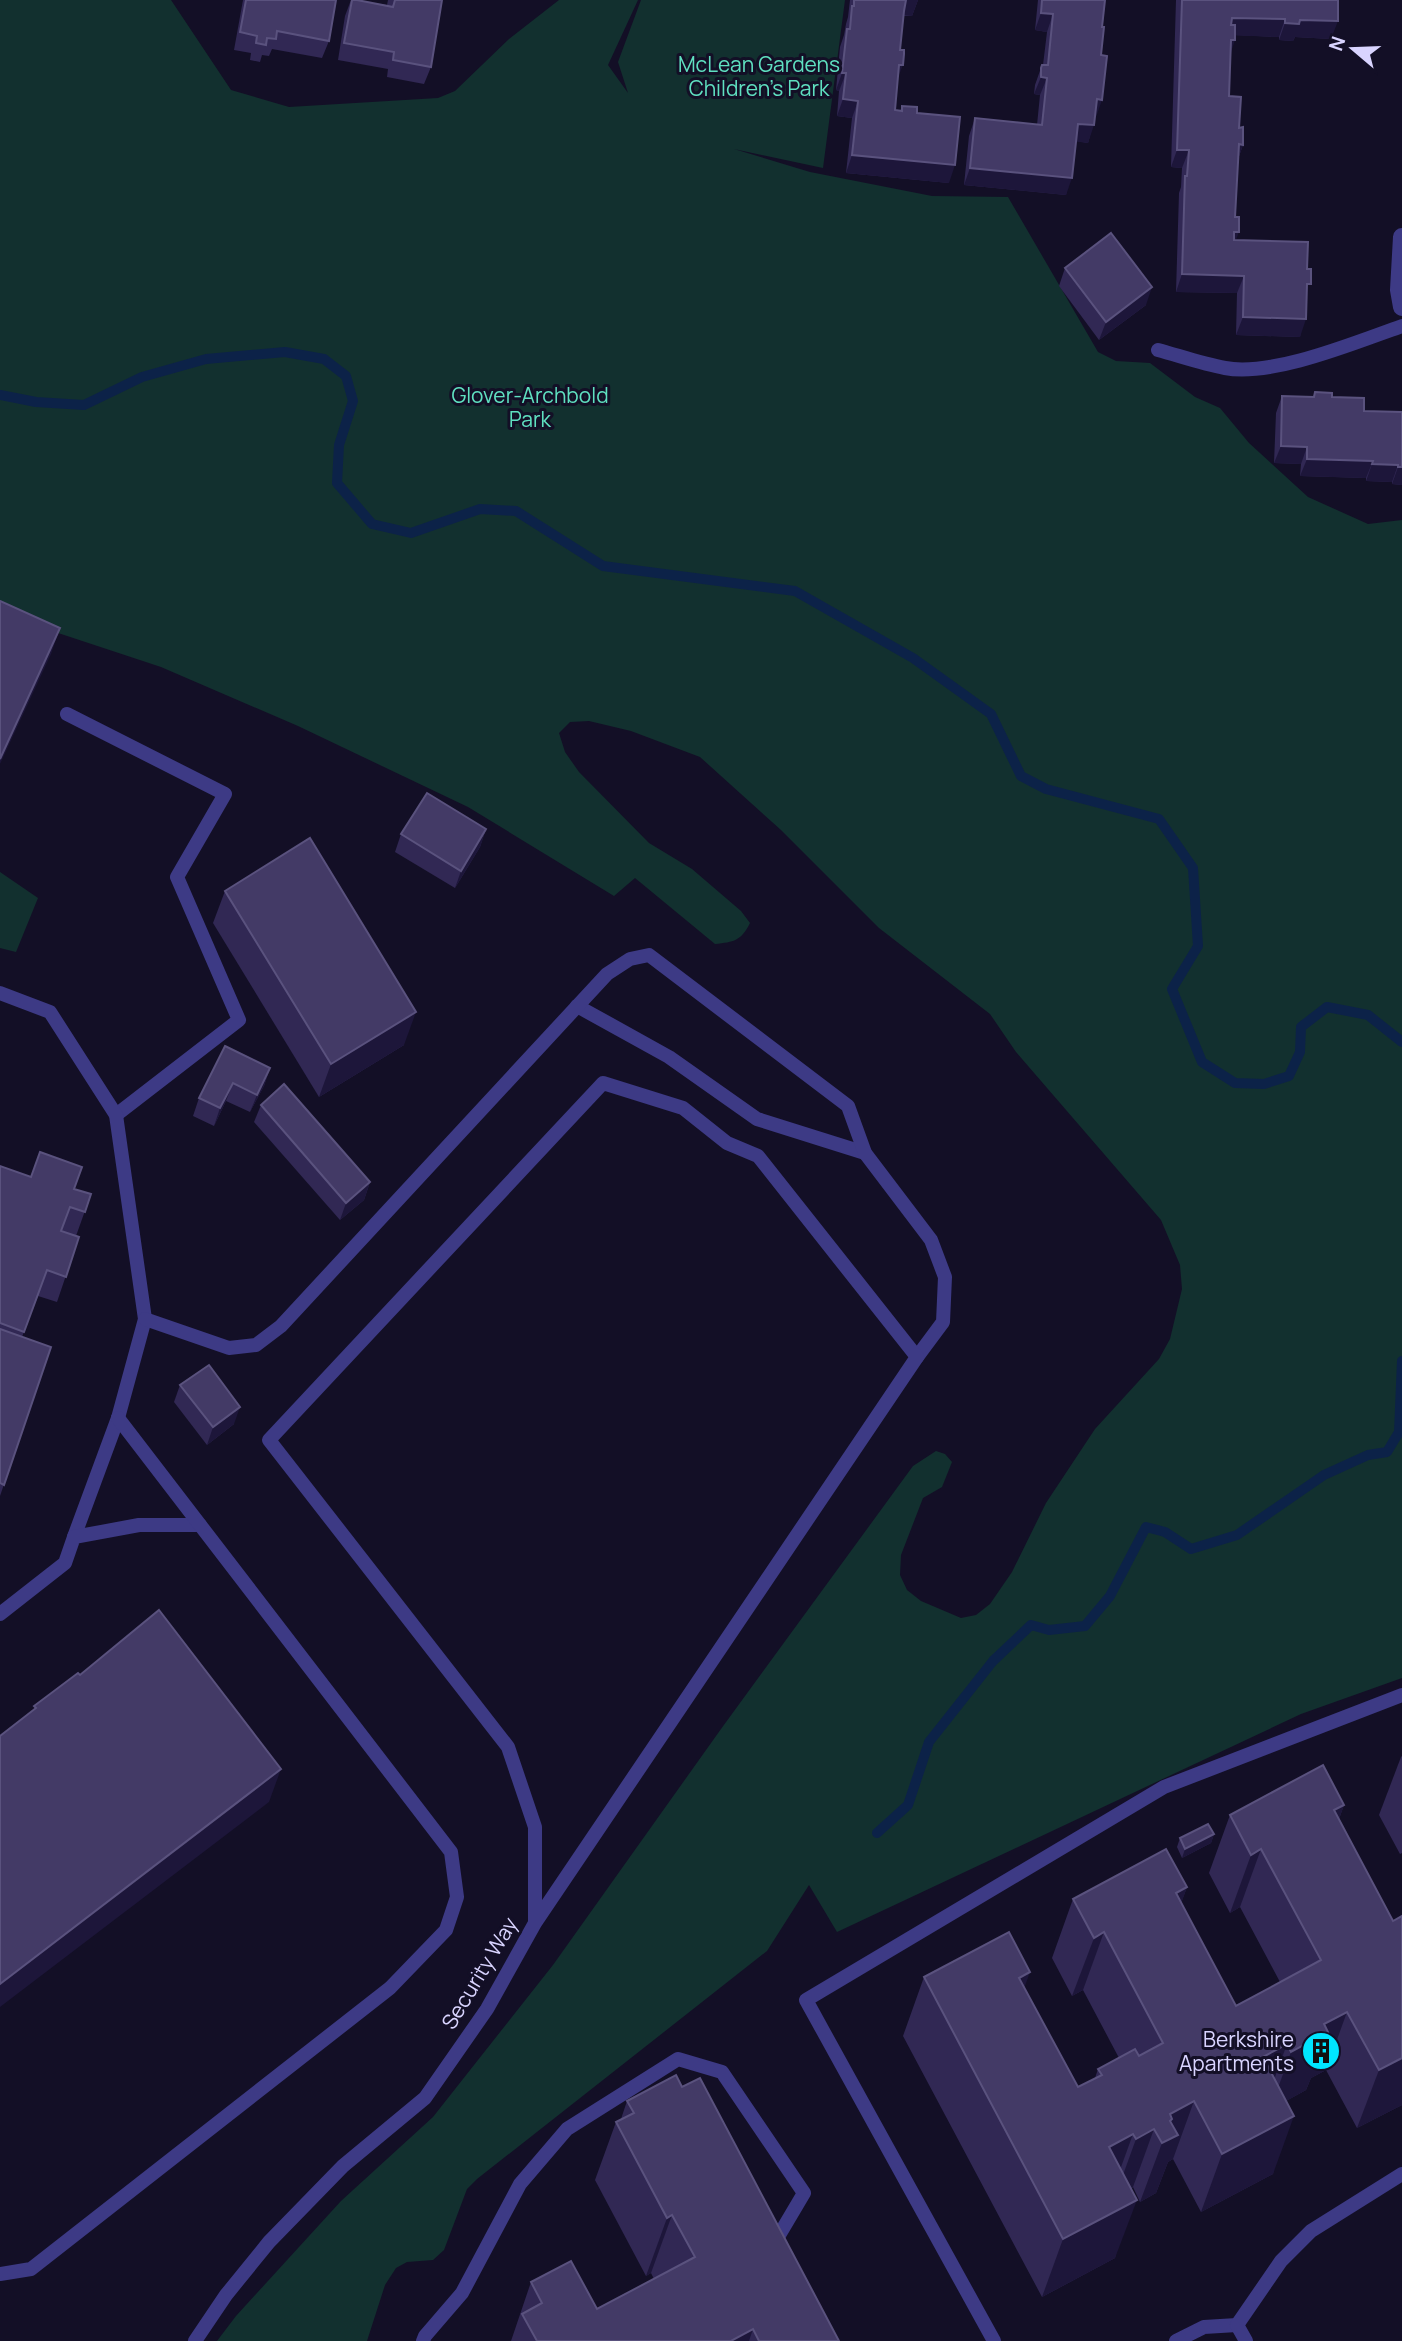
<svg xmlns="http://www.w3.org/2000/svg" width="1402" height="2341" viewBox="0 0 1402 2341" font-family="Manrope,sans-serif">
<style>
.green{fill:#12302f}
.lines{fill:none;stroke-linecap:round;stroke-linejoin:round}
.stream{stroke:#0c2248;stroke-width:10}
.lane{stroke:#3d3a85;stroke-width:14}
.street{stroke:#3d3a85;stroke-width:18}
.wall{fill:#312854}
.shaded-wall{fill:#1d163a}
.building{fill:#433a66;stroke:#5a527e;stroke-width:2}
.labels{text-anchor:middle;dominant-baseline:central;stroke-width:6;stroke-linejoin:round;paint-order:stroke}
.park-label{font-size:21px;fill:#5fe0c0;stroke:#130f26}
.street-label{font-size:21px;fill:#d9d4ff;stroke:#130f26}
.poi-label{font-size:21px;fill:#d9d4ff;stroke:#130f26;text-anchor:end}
</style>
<rect width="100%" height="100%" fill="#130f26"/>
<!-- green -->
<g class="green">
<path d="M0,0H171L231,90L289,107L438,98L455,91L509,39L559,0H638L608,65L628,93L618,62L641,0H845L823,168L734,149L810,172L932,196L1008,197L1098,352L1116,361L1150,363L1195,397L1220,408L1249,443L1308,497L1368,524L1402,520V1678L1301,1714L837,1932L809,1885L767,1951L477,2179L467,2189L444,2250L433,2260L407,2262L396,2268L385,2285L367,2341H217L236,2316L341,2201L433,2117L553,1965L721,1729L913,1466L936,1451L945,1454L952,1462L942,1487L923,1498L901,1555L900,1575L907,1590L921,1601L961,1618L976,1615L990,1604L1012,1572L1046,1503L1095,1429L1159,1359L1170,1339L1182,1289L1180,1265L1161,1220L1016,1052L990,1014L879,928L781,830L700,757L631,731L589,721L570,722L559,733L565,752L579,772L649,843L692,869L741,911L750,923C741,941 734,942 715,944L635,878L614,896L468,807L298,726L161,667L46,629L0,609Z"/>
<path d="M0,872L38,898L16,952L0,948Z"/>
</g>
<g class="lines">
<!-- stream -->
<g class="stream">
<path d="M0,395L36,402L84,405L142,377L206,359L285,352L324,359L346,376L353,401L339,445L337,483L372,524L411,533L480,509L516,511L603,566L795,591L913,658L991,714L1021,776L1046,789L1159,819L1193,868L1198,946L1172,989L1202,1062L1235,1083L1264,1084L1289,1076L1300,1052L1301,1027L1327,1007L1368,1015L1402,1042"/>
<path d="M877,1833L908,1805L929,1742L993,1661L1031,1625L1049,1630L1085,1626L1110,1596L1146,1527L1165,1532L1191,1549L1237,1535L1324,1475L1368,1455L1387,1452L1399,1432L1402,1361"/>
</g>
<!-- lane -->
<g class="lane">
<path d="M1158,350C1180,356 1203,364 1225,368C1273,377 1356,342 1402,326"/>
<path d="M67,714L225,794L177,877L239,1020L116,1115"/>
<path d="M0,993L50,1012L116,1115L145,1319L118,1418L74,1537"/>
<path d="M577,1006L669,1057L757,1119L865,1153"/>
<path d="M145,1319L229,1348L256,1345L281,1326L607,974L630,959L649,955L848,1106L865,1153L931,1240L945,1277L943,1322L917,1357"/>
<path d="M0,1614L65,1563L74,1537L139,1525H200"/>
<path d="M0,2274L31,2269L390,1988L446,1930L457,1897L451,1852L118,1418"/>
<path d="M195,2341L226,2295L269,2242L343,2166L425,2098L487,2009L535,1923V1827L508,1747L269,1440L603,1083L683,1108L727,1143L758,1156L917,1357L535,1923"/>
<path d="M423,2341L425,2336L462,2293L520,2184L567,2129L678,2059L722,2072L804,2193L775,2242L777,2246"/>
<path d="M994,2341L806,2000L1164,1787L1402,1695"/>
<path d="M1176,2341L1204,2327L1237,2325"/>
<path d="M1246,2341L1237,2325L1281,2261L1311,2231L1402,2174"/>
</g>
<!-- street -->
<path class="street" d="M1402,237L1399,290L1402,307"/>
</g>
<!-- wall -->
<g class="wall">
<path d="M243,0H336L329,41L322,58L272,49L269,56L262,55L260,62L250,60L251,53L234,50Z"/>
<path d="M351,0L387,5L388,0H442L431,67L424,84L387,77L388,69L338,60L345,16Z"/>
<path d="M850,0H918L912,16H903L895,110L900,111L902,106L917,113L949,183L846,173L852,118L837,116L839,91L836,90L840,47L844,35L846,24L848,17Z"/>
<path d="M1038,0H1105L1095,117L1088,143L1076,141L1066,195L964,185L969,136L975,118L1037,125L1040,95L1034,94L1035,85L1042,65H1043L1047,32L1035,30Z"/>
<path d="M1176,0H1338L1331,39L1295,37L1293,41L1279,40V37L1235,35L1230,54L1229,96L1239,128L1243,145L1238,159L1235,217L1236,240L1307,295L1300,337L1236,335L1237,293L1176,292L1179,193L1181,187L1182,168L1171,167Z"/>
<path d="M1065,268L1146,305L1099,340L1059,286Z"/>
<path d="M1315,392L1332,397L1364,411L1402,412V485L1392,484V482L1366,481V478L1300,476L1301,464L1274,463L1276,413L1282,396L1313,397Z"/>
<path d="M486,829L480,847L455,888L395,852L401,834Z"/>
<path d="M225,891L404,1045L319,1097L213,923Z"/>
<path d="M225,1046L270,1068L264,1086L250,1112L226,1101L214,1126L193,1116L199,1098Z"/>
<path d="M261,1105L370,1182L364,1200L340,1220L254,1122Z"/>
<path d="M0,1167L31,1177L74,1189L91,1194L76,1236L79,1237L57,1302L38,1296L22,1337L51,1347L0,1496Z"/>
<path d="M180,1385L234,1424L207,1445L174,1402Z"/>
<path d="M1402,1756V1853L1400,1854L1379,1815L1401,1757Z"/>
<path d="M1344,1805L1339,1819L1402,2105L1357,2128L1326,2070L1311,2078L1306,2090L1286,2101L1273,2174L1201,2212L1173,2159L1168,2162L1156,2193L1140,2202L1133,2187L1131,2189L1115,2258L1042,2297L903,2036L924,1977L1024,1987L1078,2087L1095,2078L1098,2069L1119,2058L1083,1990L1072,1996L1052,1958L1073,1899L1187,1887L1181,1903L1236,2006L1280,1982L1240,1907L1230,1913L1209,1873L1230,1815Z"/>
<path d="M1214,1834L1211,1843L1182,1858L1177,1847L1180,1838Z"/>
<path d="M682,2087L839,2341H511L531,2282L597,2309L654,2279L651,2273L646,2276L595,2180L616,2122L621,2119L627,2101Z"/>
</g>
<!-- shaded-wall -->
<g class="shaded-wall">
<path d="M906,0H918L912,16L900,15Z"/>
<path d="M1041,13L1053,14L1047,32L1035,30Z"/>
<path d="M1232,18L1285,19L1279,37L1225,35Z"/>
<path d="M1300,20L1338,21L1331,39L1295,37L1293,41L1279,40L1285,23Z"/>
<path d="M1231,40H1235L1229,58Z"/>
<path d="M899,65H903L896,82Z"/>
<path d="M842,73H846L839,91L836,90Z"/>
<path d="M1041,77L1047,78L1040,95L1034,94Z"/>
<path d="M843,99L858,101L852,118L837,116Z"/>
<path d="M1097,99L1102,100L1096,117Z"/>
<path d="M1078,124L1094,125L1088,143L1072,141Z"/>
<path d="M1239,144L1243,145L1237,162Z"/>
<path d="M1177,150H1189L1182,168L1171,167Z"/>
<path d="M852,155L955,165L949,183L846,173Z"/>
<path d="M970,168L1072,178L1066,195L964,185Z"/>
<path d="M1234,232H1239L1232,250Z"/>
<path d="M1182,274L1244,276L1237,293L1176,292Z"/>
<path d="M1152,287L1146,305L1099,340L1106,322Z"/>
<path d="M1243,317L1306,319L1300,337L1236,335Z"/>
<path d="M1281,446L1307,447L1301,464L1274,463Z"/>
<path d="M1307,459L1373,461L1366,478L1300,476Z"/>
<path d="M1372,464L1398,465L1392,482L1366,481Z"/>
<path d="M1398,467H1402V485L1392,484Z"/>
<path d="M60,628L51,654L0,764V759Z"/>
<path d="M486,829L480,847L455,888L461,871Z"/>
<path d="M416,1012L404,1045L319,1097L331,1064Z"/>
<path d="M270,1068L264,1086L250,1112L257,1095Z"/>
<path d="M233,1083L226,1101L214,1126L220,1108Z"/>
<path d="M370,1182L364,1200L340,1220L346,1203Z"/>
<path d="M240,1407L234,1424L207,1445L213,1427Z"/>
<path d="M281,1769L269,1802L0,2007V1984Z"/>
<path d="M1344,1805L1323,1863L1334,1810Z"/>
<path d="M1214,1834L1211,1843L1182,1858L1185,1849Z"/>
<path d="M1261,1849L1240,1907L1230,1913L1251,1855Z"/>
<path d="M1187,1887L1166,1946L1176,1893Z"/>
<path d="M1104,1932L1083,1990L1072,1996L1094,1938Z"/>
<path d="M1030,1972L1009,2030L1019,1978Z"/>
<path d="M1347,2012L1326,2070L1311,2078L1306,2090L1270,2110L1291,2052L1324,2024Z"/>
<path d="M1287,2044L1266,2102L1263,2057Z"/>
<path d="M1402,2058V2105L1357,2128L1379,2070Z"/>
<path d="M1194,2101L1173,2159L1168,2162L1156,2193L1140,2202L1162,2143L1170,2114Z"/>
<path d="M1294,2116L1273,2174L1201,2212L1222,2154Z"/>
<path d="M1154,2129L1133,2187L1115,2197L1136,2139Z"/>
<path d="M1133,2134L1112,2192L1109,2147Z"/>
<path d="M1137,2200L1115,2258L1042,2297L1063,2239Z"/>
<path d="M672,2215L651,2273L646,2276L667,2218Z"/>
<path d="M753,2329L749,2341H731Z"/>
</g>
<!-- building -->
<g class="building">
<path d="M246,0H336L329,41L277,31L276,39L267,38L266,45L256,43L257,36L240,32Z"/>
<path d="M352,0H357L393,7L395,0H442L431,67L393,60L394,52L344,43Z"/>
<path d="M854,0H906L904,11L900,50H904V54L903,65H899L895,110L902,111V106L917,107V113L960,117L955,165L852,155L858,101L843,99L846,73H842L847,29H850L852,6H854Z"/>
<path d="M1042,0H1105L1102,27H1104L1101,55L1107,56L1102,100L1097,99L1094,125L1078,124L1072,178L970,168L975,118L1042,125L1047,78L1041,77V68L1042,65H1048L1053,14L1041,13Z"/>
<path d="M1182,0H1338V21L1300,20L1299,24L1285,23V19L1232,18L1231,25H1235V40H1231L1229,96L1241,97L1239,128L1243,127V145L1239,144L1235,217H1239V232H1234V240L1308,242L1307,269H1311V284H1307L1306,319L1243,317L1244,276L1182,274L1185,176H1187L1189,150H1177Z"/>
<path d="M1111,233L1152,287L1106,322L1065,268Z"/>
<path d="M1315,392L1332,393V397L1364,398V411L1402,412V467H1398V465L1372,464L1373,461L1307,459V447L1281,446L1282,396L1314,397Z"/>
<path d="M0,601L60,628L0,759Z"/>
<path d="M427,793L486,829L461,871L401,834Z"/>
<path d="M310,838L416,1012L331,1064L225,891Z"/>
<path d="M225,1046L270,1068L257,1095L233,1083L220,1108L199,1098Z"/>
<path d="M284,1084L370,1182L346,1203L261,1105Z"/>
<path d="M40,1152L82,1167L74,1189L91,1194L85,1212L70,1207L61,1231L79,1237L66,1277L47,1270L24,1332L0,1323V1166L31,1177Z"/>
<path d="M0,1329L51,1347L4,1485L0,1483Z"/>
<path d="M209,1365L240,1407L213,1427L180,1385Z"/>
<path d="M159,1610L281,1769L0,1984V1736L36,1708L34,1706L78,1673L80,1675Z"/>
<path d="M1323,1765L1344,1805L1334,1810L1393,1921L1402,1916V2058L1379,2070L1347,2012L1324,2024L1328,2032L1291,2052L1287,2044L1263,2057L1294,2116L1222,2154L1194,2101L1170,2114L1172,2119L1170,2121L1178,2135L1162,2143L1154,2129L1136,2139L1133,2134L1109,2147L1137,2200L1063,2239L924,1977L1009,1932L1030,1972L1019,1978L1078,2087L1102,2075L1098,2069L1135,2049L1139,2056L1163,2043L1104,1932L1094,1938L1073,1899L1166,1849L1187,1887L1176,1893L1236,2006L1321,1960L1261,1849L1251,1855L1230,1815Z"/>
<path d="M1208,1824L1214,1834L1185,1849L1180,1838Z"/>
<path d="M676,2075L682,2087L700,2078L839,2341H759L753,2329L731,2341H537L522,2314L542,2303L531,2282L571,2261L597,2309L695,2257L672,2215L667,2218L616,2122L634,2113L627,2101Z"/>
</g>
<!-- icons -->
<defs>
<symbol id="building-disc" viewBox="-11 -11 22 22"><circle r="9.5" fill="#00e5ff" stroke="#130f26"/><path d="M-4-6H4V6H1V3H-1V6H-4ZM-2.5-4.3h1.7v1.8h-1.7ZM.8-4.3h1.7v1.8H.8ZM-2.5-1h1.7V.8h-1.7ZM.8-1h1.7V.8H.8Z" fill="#111"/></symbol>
</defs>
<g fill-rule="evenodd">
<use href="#building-disc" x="1299" y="2029" width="44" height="44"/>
</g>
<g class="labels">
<!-- park labels -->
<g class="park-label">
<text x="759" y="64">McLean Gardens<tspan x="759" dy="24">Children's Park</tspan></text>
<text x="530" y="395">Glover-Archbold<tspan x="530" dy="24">Park</tspan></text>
</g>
<!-- street labels -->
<g class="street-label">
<text transform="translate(479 1973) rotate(-59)">Security Way</text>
</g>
<!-- poi labels -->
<g class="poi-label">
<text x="1294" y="2039">Berkshire<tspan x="1294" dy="24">Apartments</tspan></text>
</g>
</g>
<!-- north arrow -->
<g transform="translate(1353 49) rotate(289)" stroke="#130f26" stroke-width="5" paint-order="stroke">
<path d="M0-5L12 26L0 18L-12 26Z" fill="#d9d4ff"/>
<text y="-10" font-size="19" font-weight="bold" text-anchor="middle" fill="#d9d4ff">N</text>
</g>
</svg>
